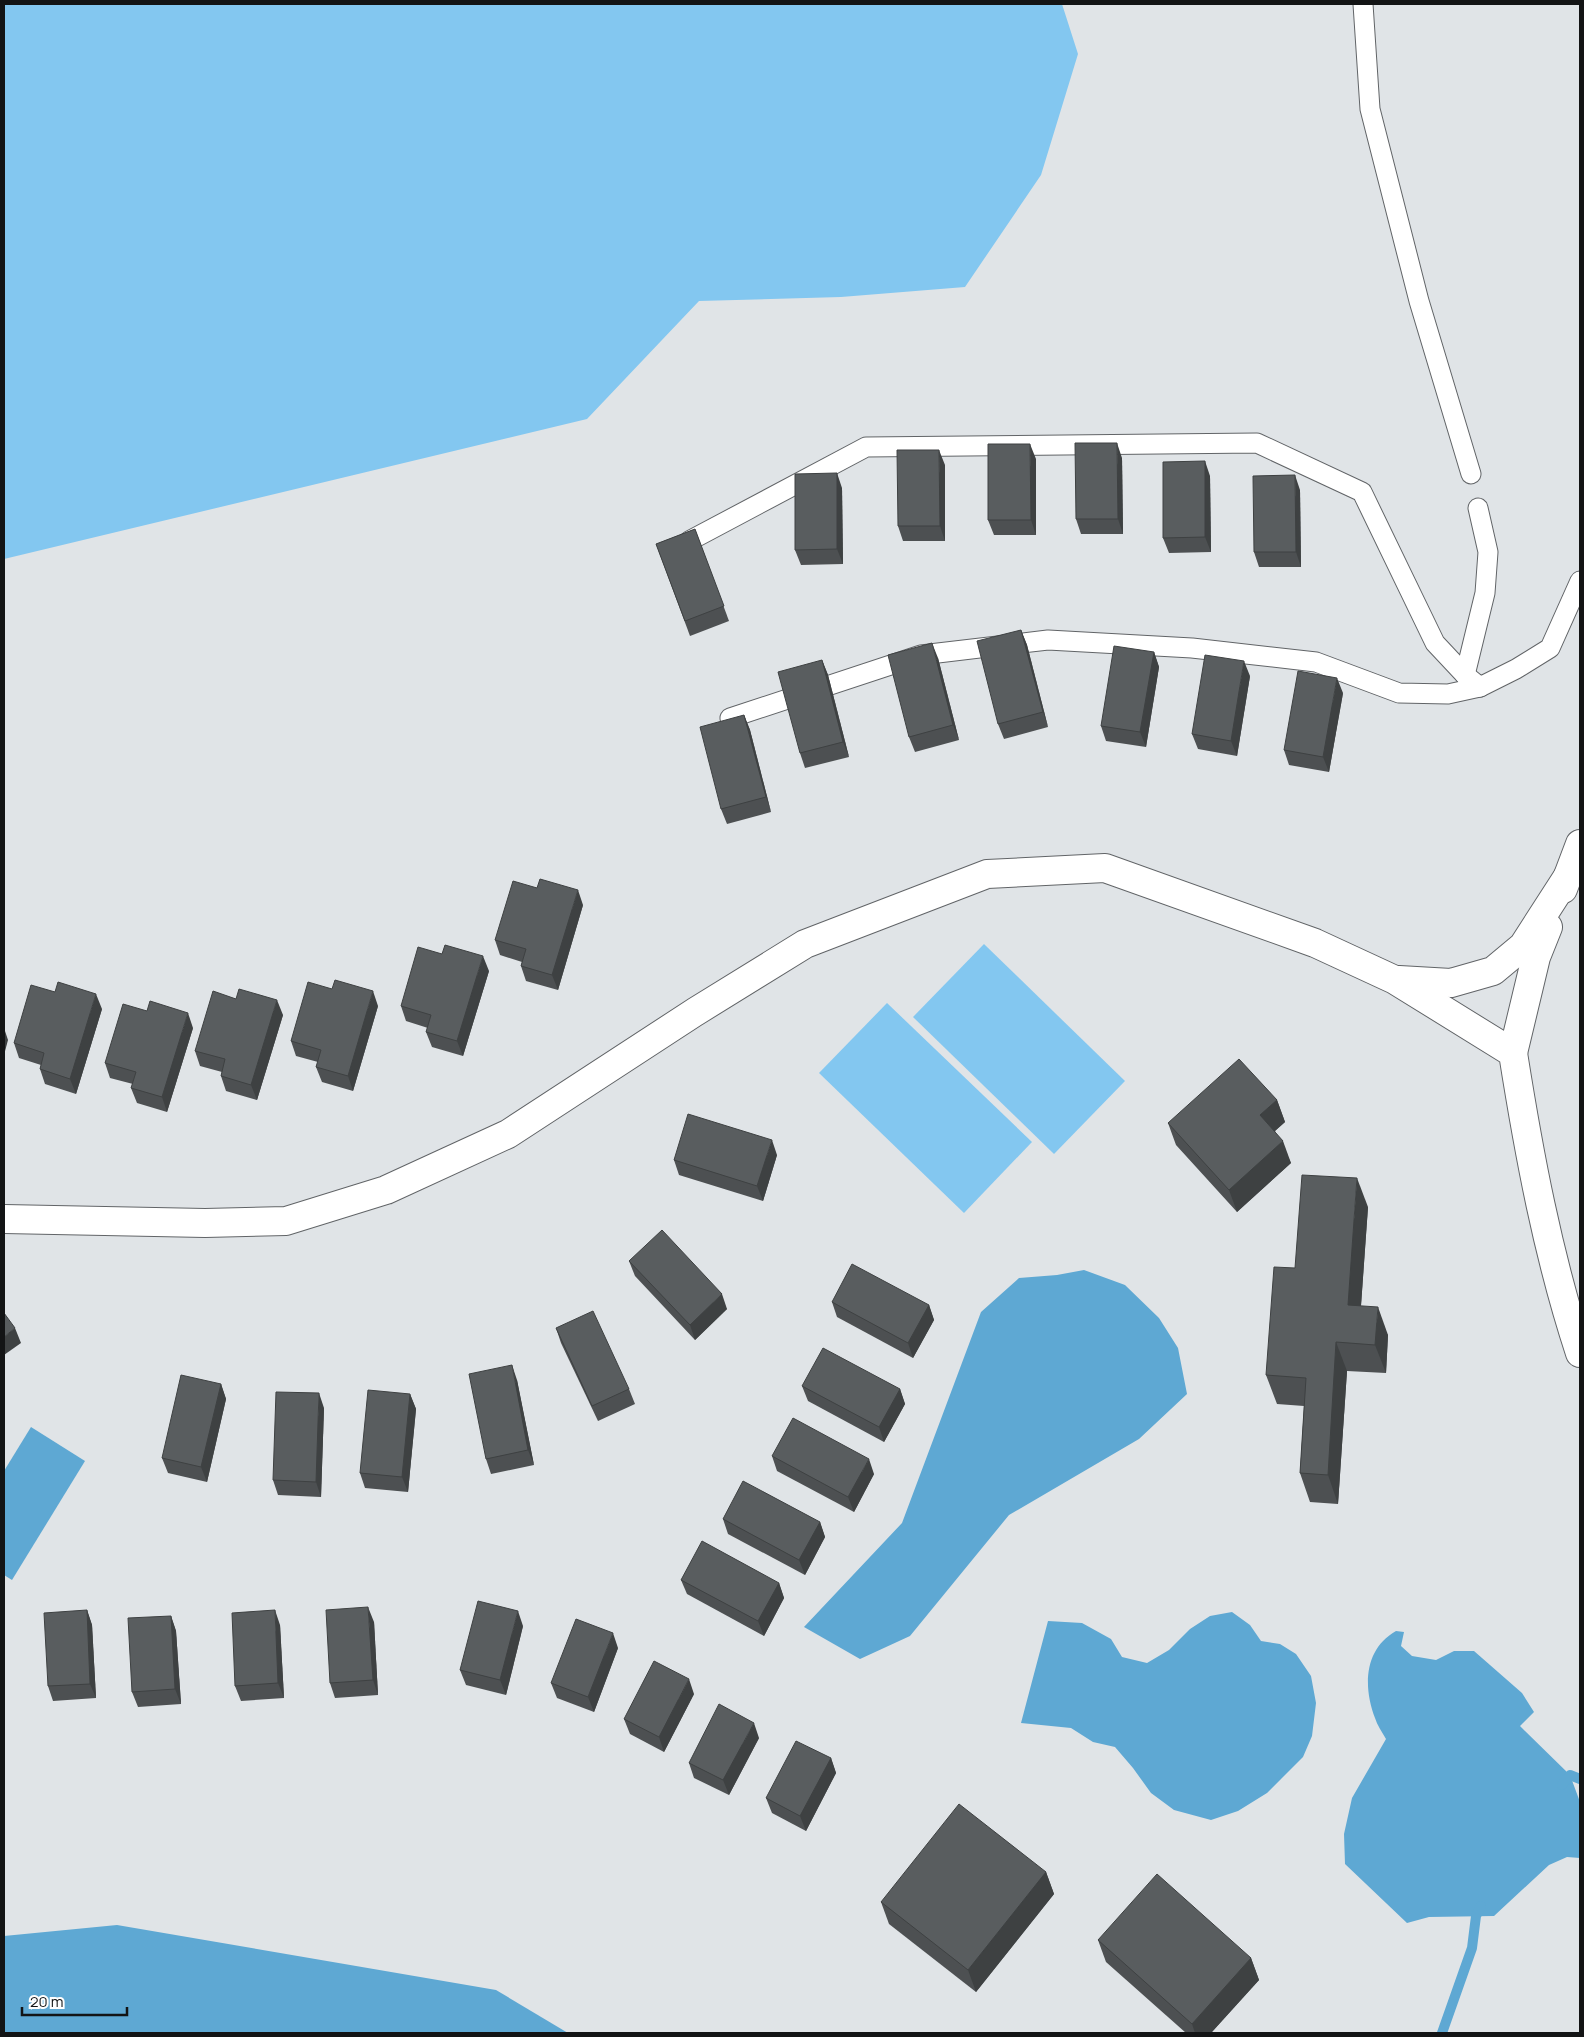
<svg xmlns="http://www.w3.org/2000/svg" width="1584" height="2037" viewBox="0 0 1584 2037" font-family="Manrope,sans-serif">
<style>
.green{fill:#83c7f0}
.water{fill:#5ea8d3}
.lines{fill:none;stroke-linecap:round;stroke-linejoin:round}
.stream{stroke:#5ea8d3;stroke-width:10}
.lane-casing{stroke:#616467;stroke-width:21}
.street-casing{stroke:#616467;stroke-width:30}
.lane{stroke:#fff;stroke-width:19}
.street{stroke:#fff;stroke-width:28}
.wall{fill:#4d5052}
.shaded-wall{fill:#3e4142}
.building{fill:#595d5f;stroke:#3e4142}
</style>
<rect width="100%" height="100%" fill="#e0e4e7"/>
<!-- green -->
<g class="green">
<path d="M4,4H1062L1078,54L1041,175L965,287L841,297L699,301L587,419L4,559Z"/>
<path d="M984,944L1125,1081L1054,1154L913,1017Z"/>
<path d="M887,1003L1032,1142L964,1213L819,1073Z"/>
</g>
<!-- water -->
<g class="water">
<path d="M1084,1270L1125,1285L1159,1318L1178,1348L1187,1394L1139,1439L1009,1515L910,1636L860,1659L804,1627L902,1523L981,1312L1019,1278L1057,1275Z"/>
<path d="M31,1427L85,1461L12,1580L4,1575V1471Z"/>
<path d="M1232,1612L1250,1625L1261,1641L1280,1644L1296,1654L1311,1676L1316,1703L1312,1736L1303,1757L1267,1793L1238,1811L1211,1820L1174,1810L1151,1793L1133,1768L1115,1747L1093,1742L1071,1728L1021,1723L1048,1621L1082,1623L1111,1639L1122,1657L1147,1663L1169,1650L1190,1629L1210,1616Z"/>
<path d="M1396,1631L1404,1632L1401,1646L1412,1656L1436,1660L1454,1651H1474L1522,1693L1534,1712L1520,1726L1570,1775L1580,1802V1858L1567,1857L1549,1865L1494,1916L1429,1917L1407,1923L1345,1864L1344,1834L1352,1798L1386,1739C1382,1732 1377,1725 1375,1718C1363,1687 1364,1649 1396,1631Z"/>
<path d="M117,1925L496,1990L568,2033H4V1936Z"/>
</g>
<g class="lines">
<!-- stream -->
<g class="stream">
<path d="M1562,1785L1570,1775L1580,1779"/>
<path d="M1442,2033L1472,1948L1476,1916L1481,1906"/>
</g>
<defs>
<g id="lane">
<path d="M1363,4L1370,109L1419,301L1471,474"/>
<path d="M689,541L866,447L1257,443L1362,492L1435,643L1465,675L1480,687L1516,669L1550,648L1580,581"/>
<path d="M1465,675L1485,593L1488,552L1478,508"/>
<path d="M730,718L921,655L1048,640L1192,648L1316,662L1399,693L1448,694L1480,687"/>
</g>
<g id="street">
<path d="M1563,889L1580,844"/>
<path d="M1399,980L1451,983L1493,971L1523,946L1570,873"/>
<path d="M1513,1053L1536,957L1548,927"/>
<path d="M4,1219L205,1223L286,1221L386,1190L508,1134L695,1012L805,944L987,874L1105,868L1315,943L1395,980L1513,1053C1529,1154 1548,1256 1580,1353"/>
</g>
</defs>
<!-- lane casing -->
<use href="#lane" class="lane-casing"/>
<!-- street casing -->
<use href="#street" class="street-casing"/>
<!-- lane -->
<use href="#lane" class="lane"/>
<!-- street -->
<use href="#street" class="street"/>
</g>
<!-- wall -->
<g class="wall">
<path d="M1122,458L1123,534H1081L1076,519Z"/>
<path d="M1036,459V535H994L988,520Z"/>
<path d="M945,465V541H903L898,526Z"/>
<path d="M1210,476L1211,552L1169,553L1163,538Z"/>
<path d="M842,488L843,564L801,565L795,550Z"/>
<path d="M1300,490L1301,567H1259L1254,552Z"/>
<path d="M695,529L729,621L690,636L656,544Z"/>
<path d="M1021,630L1027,645L1048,727L1004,739L998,724Z"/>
<path d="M1154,652L1159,667L1146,747L1106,741L1101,726Z"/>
<path d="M938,658L959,740L915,752L909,737Z"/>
<path d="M822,660L828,675L849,757L805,768L800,753Z"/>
<path d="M1250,676L1237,756L1198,749L1192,734Z"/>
<path d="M1343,693L1329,772L1289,765L1284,750Z"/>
<path d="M744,715L750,730L771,812L727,824L721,809Z"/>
<path d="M583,905L558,990L526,981L521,966L522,962L500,955L495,940Z"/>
<path d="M489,971L463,1056L432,1047L426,1032L428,1028L406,1021L401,1006Z"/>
<path d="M236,999L283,1015L257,1100L226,1091L221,1076L222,1072L200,1066L195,1051Z"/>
<path d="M378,1006L353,1091L322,1082L316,1067L318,1062L296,1056L291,1041Z"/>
<path d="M102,1009L76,1094L45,1084L40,1069L41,1065L19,1058L14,1043Z"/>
<path d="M193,1028L167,1112L137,1103L131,1088L133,1084L110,1078L105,1063Z"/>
<path d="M1277,1100L1285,1122L1275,1131L1291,1163L1237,1212L1176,1145L1168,1123Z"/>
<path d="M777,1155L763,1201L679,1175L674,1160Z"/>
<path d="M1368,1207L1361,1306L1388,1335L1386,1373L1347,1371L1338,1504L1310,1502L1300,1473L1304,1406L1277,1404L1266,1375L1295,1268Z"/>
<path d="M629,1261L727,1309L695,1340L635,1276Z"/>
<path d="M832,1302L929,1305L934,1320L913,1358L837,1317Z"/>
<path d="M556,1328L629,1389L635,1404L598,1421L561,1343Z"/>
<path d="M517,1380L534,1465L491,1474L486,1459Z"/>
<path d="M221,1384L226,1399L207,1482L168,1473L162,1458Z"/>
<path d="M802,1386L900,1389L905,1404L884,1442L808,1401Z"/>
<path d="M410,1394L416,1409L408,1492L365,1488L360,1473Z"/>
<path d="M324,1408L321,1497L278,1495L273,1480Z"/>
<path d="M772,1456L874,1474L854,1512L777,1471Z"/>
<path d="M723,1519L820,1522L825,1537L805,1575L728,1534Z"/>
<path d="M681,1580L779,1583L784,1598L764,1636L687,1594Z"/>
<path d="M87,1610L92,1625L96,1698L53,1701L48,1686Z"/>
<path d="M171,1616L176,1631L181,1704L138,1707L132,1692Z"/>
<path d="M374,1622L378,1695L335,1698L330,1683Z"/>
<path d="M280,1625L284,1698L241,1701L235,1686Z"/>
<path d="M523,1626L506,1695L466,1685L460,1670Z"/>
<path d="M618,1648L594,1712L557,1698L551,1683Z"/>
<path d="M694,1694L664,1752L630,1734L624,1719Z"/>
<path d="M759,1738L729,1795L694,1778L689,1763Z"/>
<path d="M831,1758L836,1773L806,1831L772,1813L766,1798Z"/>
<path d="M1046,1872L1054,1894L976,1992L889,1924L881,1902Z"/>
<path d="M1098,1940L1251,1958L1259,1980L1211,2033H1186L1106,1962Z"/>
</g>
<!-- shaded-wall -->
<g class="shaded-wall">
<path d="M1117,443L1122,458L1123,534L1118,519Z"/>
<path d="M1030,444L1036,459V535L1031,520Z"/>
<path d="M939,450L945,465V541L940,526Z"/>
<path d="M1205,461L1210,476L1211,552L1205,537Z"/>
<path d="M837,473L842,488L843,564L837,549Z"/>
<path d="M1295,475L1300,490L1301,567L1296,552Z"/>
<path d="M1021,630L1027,645L1048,727L1043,712Z"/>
<path d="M932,643L938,658L959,740L953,725Z"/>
<path d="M1154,652L1159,667L1146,747L1140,732Z"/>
<path d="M822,660L828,675L849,757L843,742Z"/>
<path d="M1244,661L1250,676L1237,756L1231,741Z"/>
<path d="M1337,678L1343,693L1329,772L1323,757Z"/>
<path d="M744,715L750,730L771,812L766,797Z"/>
<path d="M578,890L583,905L558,990L552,975Z"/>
<path d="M483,956L489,971L463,1056L457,1041Z"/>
<path d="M373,991L378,1006L353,1091L348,1076Z"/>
<path d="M96,994L102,1009L76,1094L70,1079Z"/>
<path d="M277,1000L283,1015L257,1100L251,1085Z"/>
<path d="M188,1013L193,1028L167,1112L162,1097Z"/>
<path d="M4,1028L8,1040L4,1055Z"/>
<path d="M1277,1100L1285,1122L1268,1137L1260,1115Z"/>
<path d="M772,1140L777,1155L763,1201L757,1186Z"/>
<path d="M1283,1141L1291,1163L1237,1212L1229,1190Z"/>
<path d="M1357,1178L1368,1207L1359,1333L1348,1305Z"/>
<path d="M722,1294L727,1309L695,1340L690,1325Z"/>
<path d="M929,1305L934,1320L913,1358L908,1343Z"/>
<path d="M1378,1307L1388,1335L1386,1373L1375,1345Z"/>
<path d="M15,1328L21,1343L4,1355V1337Z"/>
<path d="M1336,1342L1347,1371L1338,1504L1328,1475Z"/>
<path d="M512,1365L517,1380L534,1465L528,1450Z"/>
<path d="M221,1384L226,1399L207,1482L201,1467Z"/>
<path d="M900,1389L905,1404L884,1442L879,1427Z"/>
<path d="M319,1393L324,1408L321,1497L316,1482Z"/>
<path d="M410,1394L416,1409L408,1492L402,1477Z"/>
<path d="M869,1459L874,1474L854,1512L848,1497Z"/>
<path d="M820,1522L825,1537L805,1575L799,1560Z"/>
<path d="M779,1583L784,1598L764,1636L758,1621Z"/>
<path d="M368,1607L374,1622L378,1695L373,1680Z"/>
<path d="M87,1610L92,1625L96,1698L90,1684Z"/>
<path d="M275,1610L280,1625L284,1698L278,1683Z"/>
<path d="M518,1611L523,1626L506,1695L500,1680Z"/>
<path d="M171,1616L176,1631L181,1704L175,1689Z"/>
<path d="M613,1633L618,1648L594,1712L588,1697Z"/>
<path d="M689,1679L694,1694L664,1752L659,1737Z"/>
<path d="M754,1723L759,1738L729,1795L723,1780Z"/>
<path d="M831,1758L836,1773L806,1831L800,1816Z"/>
<path d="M1046,1872L1054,1894L976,1992L968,1970Z"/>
<path d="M1251,1958L1259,1980L1211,2033H1195L1192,2024Z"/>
</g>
<!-- building -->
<g class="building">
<path d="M1075,443H1117L1118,519H1076Z"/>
<path d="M988,444H1030L1031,520H988Z"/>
<path d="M897,450H939L940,526H898Z"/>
<path d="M1205,461V537L1163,538V462Z"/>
<path d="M837,473V549L795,550V474Z"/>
<path d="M1295,475L1296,552H1254L1253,476Z"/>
<path d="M695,529L724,606L685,621L656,544Z"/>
<path d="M1021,630L1043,712L998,724L977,641Z"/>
<path d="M932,643L953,725L909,737L888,655Z"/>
<path d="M1114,646L1154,652L1140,732L1101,726Z"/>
<path d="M1205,655L1244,661L1231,741L1192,734Z"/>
<path d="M822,660L843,742L800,753L778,672Z"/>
<path d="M1298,671L1337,678L1323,757L1284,750Z"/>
<path d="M744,715L766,797L721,809L700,727Z"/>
<path d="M540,879L578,890L552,975L521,966L526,949L495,940L513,881L537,888Z"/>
<path d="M445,945L483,956L457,1041L426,1032L431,1015L401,1006L418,947L442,954Z"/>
<path d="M335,980L373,991L348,1076L316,1067L321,1050L291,1041L308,982L332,989Z"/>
<path d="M58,982L96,994L70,1079L40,1069L44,1053L14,1043L31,985L55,992Z"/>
<path d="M239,989L277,1000L251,1085L221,1076L225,1059L195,1051L213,991L236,999Z"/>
<path d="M150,1001L188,1013L162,1097L131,1088L136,1072L105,1063L123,1004L147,1011Z"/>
<path d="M1239,1059L1277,1100L1260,1115L1283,1141L1229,1190L1168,1123Z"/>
<path d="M688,1114L772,1140L757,1186L674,1160Z"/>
<path d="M1302,1175L1357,1178L1348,1305L1378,1307L1375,1345L1336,1342L1328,1475L1300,1473L1306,1378L1266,1375L1274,1267L1295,1268Z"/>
<path d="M662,1230L722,1294L690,1325L629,1261Z"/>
<path d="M852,1264L929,1305L908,1343L832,1302Z"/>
<path d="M593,1311L629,1389L592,1406L556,1328Z"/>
<path d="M4,1313L15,1328L4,1337Z"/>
<path d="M823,1348L900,1389L879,1427L802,1386Z"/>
<path d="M512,1365L528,1450L486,1459L469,1374Z"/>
<path d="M181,1375L221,1384L201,1467L162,1458Z"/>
<path d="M368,1390L410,1394L402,1477L360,1473Z"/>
<path d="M276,1392L319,1393L316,1482L273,1480Z"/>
<path d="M793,1418L869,1459L848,1497L772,1456Z"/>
<path d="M743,1481L820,1522L799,1560L723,1519Z"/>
<path d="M702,1541L779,1583L758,1621L681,1580Z"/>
<path d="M478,1601L518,1611L500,1680L460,1670Z"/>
<path d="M368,1607L373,1680L330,1683L326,1610Z"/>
<path d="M87,1610L90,1684L48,1686L44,1613Z"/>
<path d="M275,1610L278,1683L235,1686L232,1613Z"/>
<path d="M171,1616L175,1689L132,1692L128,1618Z"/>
<path d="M576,1619L613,1633L588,1697L551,1683Z"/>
<path d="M654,1661L689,1679L659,1737L624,1719Z"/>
<path d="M719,1704L754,1723L723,1780L689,1763Z"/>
<path d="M796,1741L831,1758L800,1816L766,1798Z"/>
<path d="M959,1804L1046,1872L968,1970L881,1902Z"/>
<path d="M1157,1874L1251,1958L1192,2024L1098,1940Z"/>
</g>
<!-- border -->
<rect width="1584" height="2037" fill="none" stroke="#131415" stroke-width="10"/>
<!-- scale -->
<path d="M22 2007v8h105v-8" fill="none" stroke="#131415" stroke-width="2.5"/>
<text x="30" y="2007" font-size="15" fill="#131415" stroke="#ffffff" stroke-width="4" paint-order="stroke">20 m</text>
</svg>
